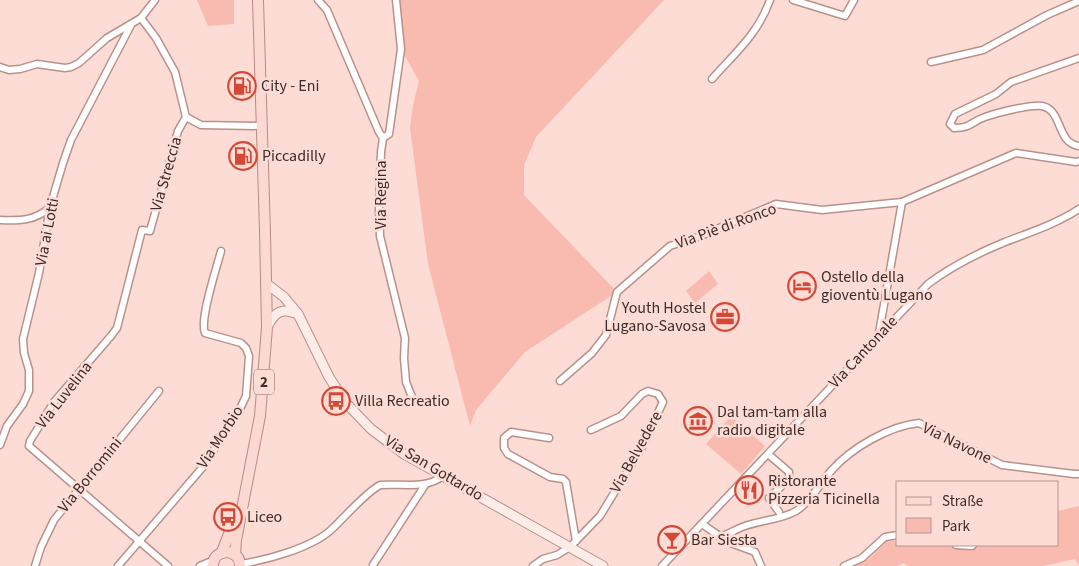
<svg xmlns="http://www.w3.org/2000/svg" width="1079" height="566" viewBox="0 0 1079 566" font-family="'Source Sans 3',sans-serif">
<style>
.green{fill:#f9bbb0}
.lines{fill:none;stroke-linecap:round;stroke-linejoin:round}
.street-casing{stroke:#b9918a;stroke-width:9}
.secondary-casing{stroke:#b9918a;stroke-width:11}
.primary-casing{stroke:#b78b84;stroke-width:12}
.street{stroke:#fff;stroke-width:6}
.secondary{stroke:#fdece8;stroke-width:9}
.primary{stroke:#fbd8d2;stroke-width:10}
.labels{text-anchor:middle;dominant-baseline:central;stroke-width:5;stroke-linejoin:round;paint-order:stroke}
.shield{fill:#fedcd6;stroke:#77625e;stroke-width:1}
.shield-label{font-size:15px;font-weight:bold;fill:#3d2d2a}
.poi-label{font-size:16px;fill:#3d2d2a;stroke:#fedcd6;text-anchor:start}
.street-label{font-size:16px;fill:#3d2d2a;stroke:#fedcd6}
</style>
<rect width="100%" height="100%" fill="#fedcd6"/>
<!-- green -->
<g class="green">
<path d="M197,0H234V24L208,26Z"/>
<path d="M396,0H664L536,137L524,165V195L617,292L525,352L476,410L470,426L428,264L410,128L413,105L419,81L401,49Z"/>
<path d="M709,271L718,284L695,303L686,291Z"/>
<path d="M731,416L765,446L741,474L706,444Z"/>
<path d="M1079,506V566L1075,559L1043,566H907L904,563L897,566H850L869,559L887,541H898V545H1058V532L1059,531H1058V511Z"/>
</g>
<g class="lines">
<defs>
<g id="street">
<path d="M318,0L327,10L379,132L383,138L381,152L379,208L380,236L405,338L404,358L406,382L414,402"/>
<path d="M793,0L845,16L854,0"/>
<path d="M141,18L156,38L175,72L186,117L201,125L262,126"/>
<path d="M1079,58L1011,82L996,94L955,114L950,124L954,128C972,128 970,122 985,117C996,113 1031,104 1042,106C1063,110 1056,143 1079,146"/>
<path d="M931,62L983,50L1047,15L1079,1"/>
<path d="M0,67L9,70L20,69L37,64L65,68L71,67L79,63L107,38L141,18L155,0"/>
<path d="M712,79C735,53 758,34 770,0"/>
<path d="M383,138L389,134L401,49L396,0"/>
<path d="M0,220C18,221 36,221 50,207"/>
<path d="M879,333L902,202L1016,153L1076,162L1079,161"/>
<path d="M560,381L592,353L606,335L617,292L670,246L698,237L776,204L822,210L902,202"/>
<path d="M549,438L511,432L504,438V448L508,454L550,477L563,479L566,482L576,541"/>
<path d="M0,445L7,426L23,404L29,391V370L24,353L23,339L39,273L50,207L63,163L71,140L131,25"/>
<path d="M768,454L789,472V479L769,498L779,512"/>
<path d="M702,524L728,542L755,552L761,566"/>
<path d="M720,537C729,534 736,529 745,526C761,520 781,520 796,511C810,502 820,484 831,471C851,448 889,426 919,423L1002,465L1074,474H1079"/>
<path d="M956,545L972,546L973,545"/>
<path d="M240,564C267,560 311,548 331,530C345,517 364,494 380,485C401,483 425,490 443,476"/>
<path d="M373,565L425,485"/>
<path d="M35,566L41,547L54,520L159,391"/>
<path d="M118,566L202,468L238,413L246,396L249,356L246,348L241,343L205,333C199,320 217,267 221,251"/>
<path d="M168,566L29,446L30,441L54,402L111,336L117,328L142,230L150,231L178,131L186,117"/>
<path d="M200,566L214,560"/>
<path d="M533,566L543,559L557,555L570,547L600,516L641,449L663,402L658,394L648,391L642,394L621,416L591,430"/>
<path d="M662,566L928,284C952,266 978,253 1005,242C1031,232 1056,224 1079,209"/>
<path d="M844,566L862,558L885,537L898,535"/>
</g>
<g id="secondary">
<path d="M267,284L284,297L298,314L329,377L345,402L371,429L404,454L603,566"/>
<path d="M267,327C275,312 281,307 298,314"/>
</g>
<g id="primary">
<path d="M222,552L235,518"/>
<path d="M235,555L236,540L260,416L267,327L265,232L258,0"/>
<path d="M213,566C213,557 218,553 227,552C235,553 240,557 240,566"/>
</g>
</defs>
<!-- street casing -->
<use href="#street" class="street-casing"/>
<!-- secondary casing -->
<use href="#secondary" class="secondary-casing"/>
<!-- primary casing -->
<use href="#primary" class="primary-casing"/>
<!-- street -->
<use href="#street" class="street"/>
<!-- secondary -->
<use href="#secondary" class="secondary"/>
<!-- primary -->
<use href="#primary" class="primary"/>
</g>
<!-- icons -->
<defs>
<symbol id="fuel-ring" viewBox="-11 -11 22 22"><circle r="9.5" fill="#fedcd6" stroke="#d54836" stroke-width="1.5"/><path d="M-5.5-6h7V0h2V4h1.3V-2.5L3-4.5l.8-.8L6-3V5H2.5V1h-1V6h-7ZM-4.2-4.7v3.2H.2V-4.7Z" fill="#d54836"/></symbol>
<symbol id="hotel-ring" viewBox="-11 -11 22 22"><circle r="9.5" fill="#fedcd6" stroke="#d54836" stroke-width="1.5"/><path d="M-6-4.5h1.5V1H6V5H4.5V3h-9V5H-6ZM-4 0a1.8 1.8 0 1 1 3.6 0ZM.5 0V-2.5h3Q6-2.5 6 0Z" fill="#d54836"/></symbol>
<symbol id="office-ring" viewBox="-11 -11 22 22"><circle r="9.5" fill="#fedcd6" stroke="#d54836" stroke-width="1.5"/><path d="M-6-3h4V-5.5h4V-3h4V5H-6ZM-1-4.5V-3h2v-1.5ZM-6 0V1H6V0Z" fill="#d54836"/></symbol>
<symbol id="bus-ring" viewBox="-11 -11 22 22"><circle r="9.5" fill="#fedcd6" stroke="#d54836" stroke-width="1.5"/><path d="M-5-6H5V4H4V6H2V4H-2V6H-4V4H-5ZM-3.5-4V0h7V-4ZM-3.5 1.2v1.5H-2V1.2ZM2 1.2v1.5H3.5V1.2Z" fill="#d54836"/></symbol>
<symbol id="museum-ring" viewBox="-11 -11 22 22"><circle r="9.5" fill="#fedcd6" stroke="#d54836" stroke-width="1.5"/><path d="M0-6L6-3V-2H-6V-3ZM-5-1h2V3h-2ZM-1-1h2V3h-2ZM3-1h2V3H3ZM-6 4H6V6H-6Z" fill="#d54836"/></symbol>
<symbol id="restaurant-ring" viewBox="-11 -11 22 22"><circle r="9.5" fill="#fedcd6" stroke="#d54836" stroke-width="1.5"/><path d="M-5-6h1v4h1v-4h1v4h1v-4h1v5L-1.5 .5V6h-2V.5L-5-1ZM5-6V6H3V1.5H1.5Q1.5-4 5-6Z" fill="#d54836"/></symbol>
<symbol id="bar-ring" viewBox="-11 -11 22 22"><circle r="9.5" fill="#fedcd6" stroke="#d54836" stroke-width="1.5"/><path d="M-6-5H6L.8 .8V4.5H3.5V6h-7V4.5H-.8V.8Z" fill="#d54836"/></symbol>
</defs>
<g fill-rule="evenodd">
<use href="#fuel-ring" x="226" y="70" width="32" height="32"/>
<use href="#fuel-ring" x="227" y="140" width="32" height="32"/>
<use href="#hotel-ring" x="786" y="270" width="32" height="32"/>
<use href="#office-ring" x="709" y="301" width="32" height="32"/>
<use href="#bus-ring" x="320" y="385" width="32" height="32"/>
<use href="#museum-ring" x="682" y="405" width="32" height="32"/>
<use href="#restaurant-ring" x="733" y="474" width="32" height="32"/>
<use href="#bus-ring" x="212" y="501" width="32" height="32"/>
<use href="#bar-ring" x="656" y="524" width="32" height="32"/>
</g>
<g class="labels">
<!-- shield labels -->
<rect class="shield" x="254" y="369.5" width="20" height="25" rx="4"/>
<g class="shield-label">
<text x="264" y="382">2</text>
</g>
<!-- poi labels -->
<g class="poi-label">
<text x="261" y="86">City - Eni</text>
<text x="262" y="156">Piccadilly</text>
<text x="821" y="277">Ostello della<tspan x="821" dy="18">gioventù Lugano</tspan></text>
<text x="706" y="308" text-anchor="end">Youth Hostel<tspan x="706" dy="18">Lugano-Savosa</tspan></text>
<text x="355" y="401">Villa Recreatio</text>
<text x="717" y="412">Dal tam-tam alla<tspan x="717" dy="18">radio digitale</tspan></text>
<text x="768" y="481">Ristorante<tspan x="768" dy="18">Pizzeria Ticinella</tspan></text>
<text x="247" y="517">Liceo</text>
<text x="691" y="540">Bar Siesta</text>
</g>
<!-- street labels -->
<g class="street-label">
<text transform="translate(166 174) rotate(-74)">Via Streccia</text>
<text transform="translate(381 195) rotate(-90)">Via Regina</text>
<text transform="translate(726 226) rotate(-20)">Via Piè di Ronco</text>
<text transform="translate(47 232) rotate(-79)">Via ai Lotti</text>
<text transform="translate(863 352) rotate(-47)">Via Cantonale</text>
<text transform="translate(64 395) rotate(-52)">Via Luvelina</text>
<text transform="translate(220 437) rotate(-57)">Via Morbio</text>
<text transform="translate(957 443) rotate(26)">Via Navone</text>
<text transform="translate(636 452) rotate(-61)">Via Belvedere</text>
<text transform="translate(434 468) rotate(31)">Via San Gottardo</text>
<text transform="translate(90 475) rotate(-51)">Via Borromini</text>
</g>
</g>
<!-- legend -->
<rect x="896" y="481" width="162" height="65" fill="#fedcd6" stroke="#b19691"/>
<rect x="906" y="497" width="25" height="8" fill="#fbd8d2" stroke="#b19691"/>
<text x="942" y="506" font-size="15" fill="#3d2d2a">Straße</text>
<rect x="906" y="518" width="25" height="15" fill="#f9bbb0" stroke="#b19691"/>
<text x="942" y="531" font-size="15" fill="#3d2d2a">Park</text>
</svg>
